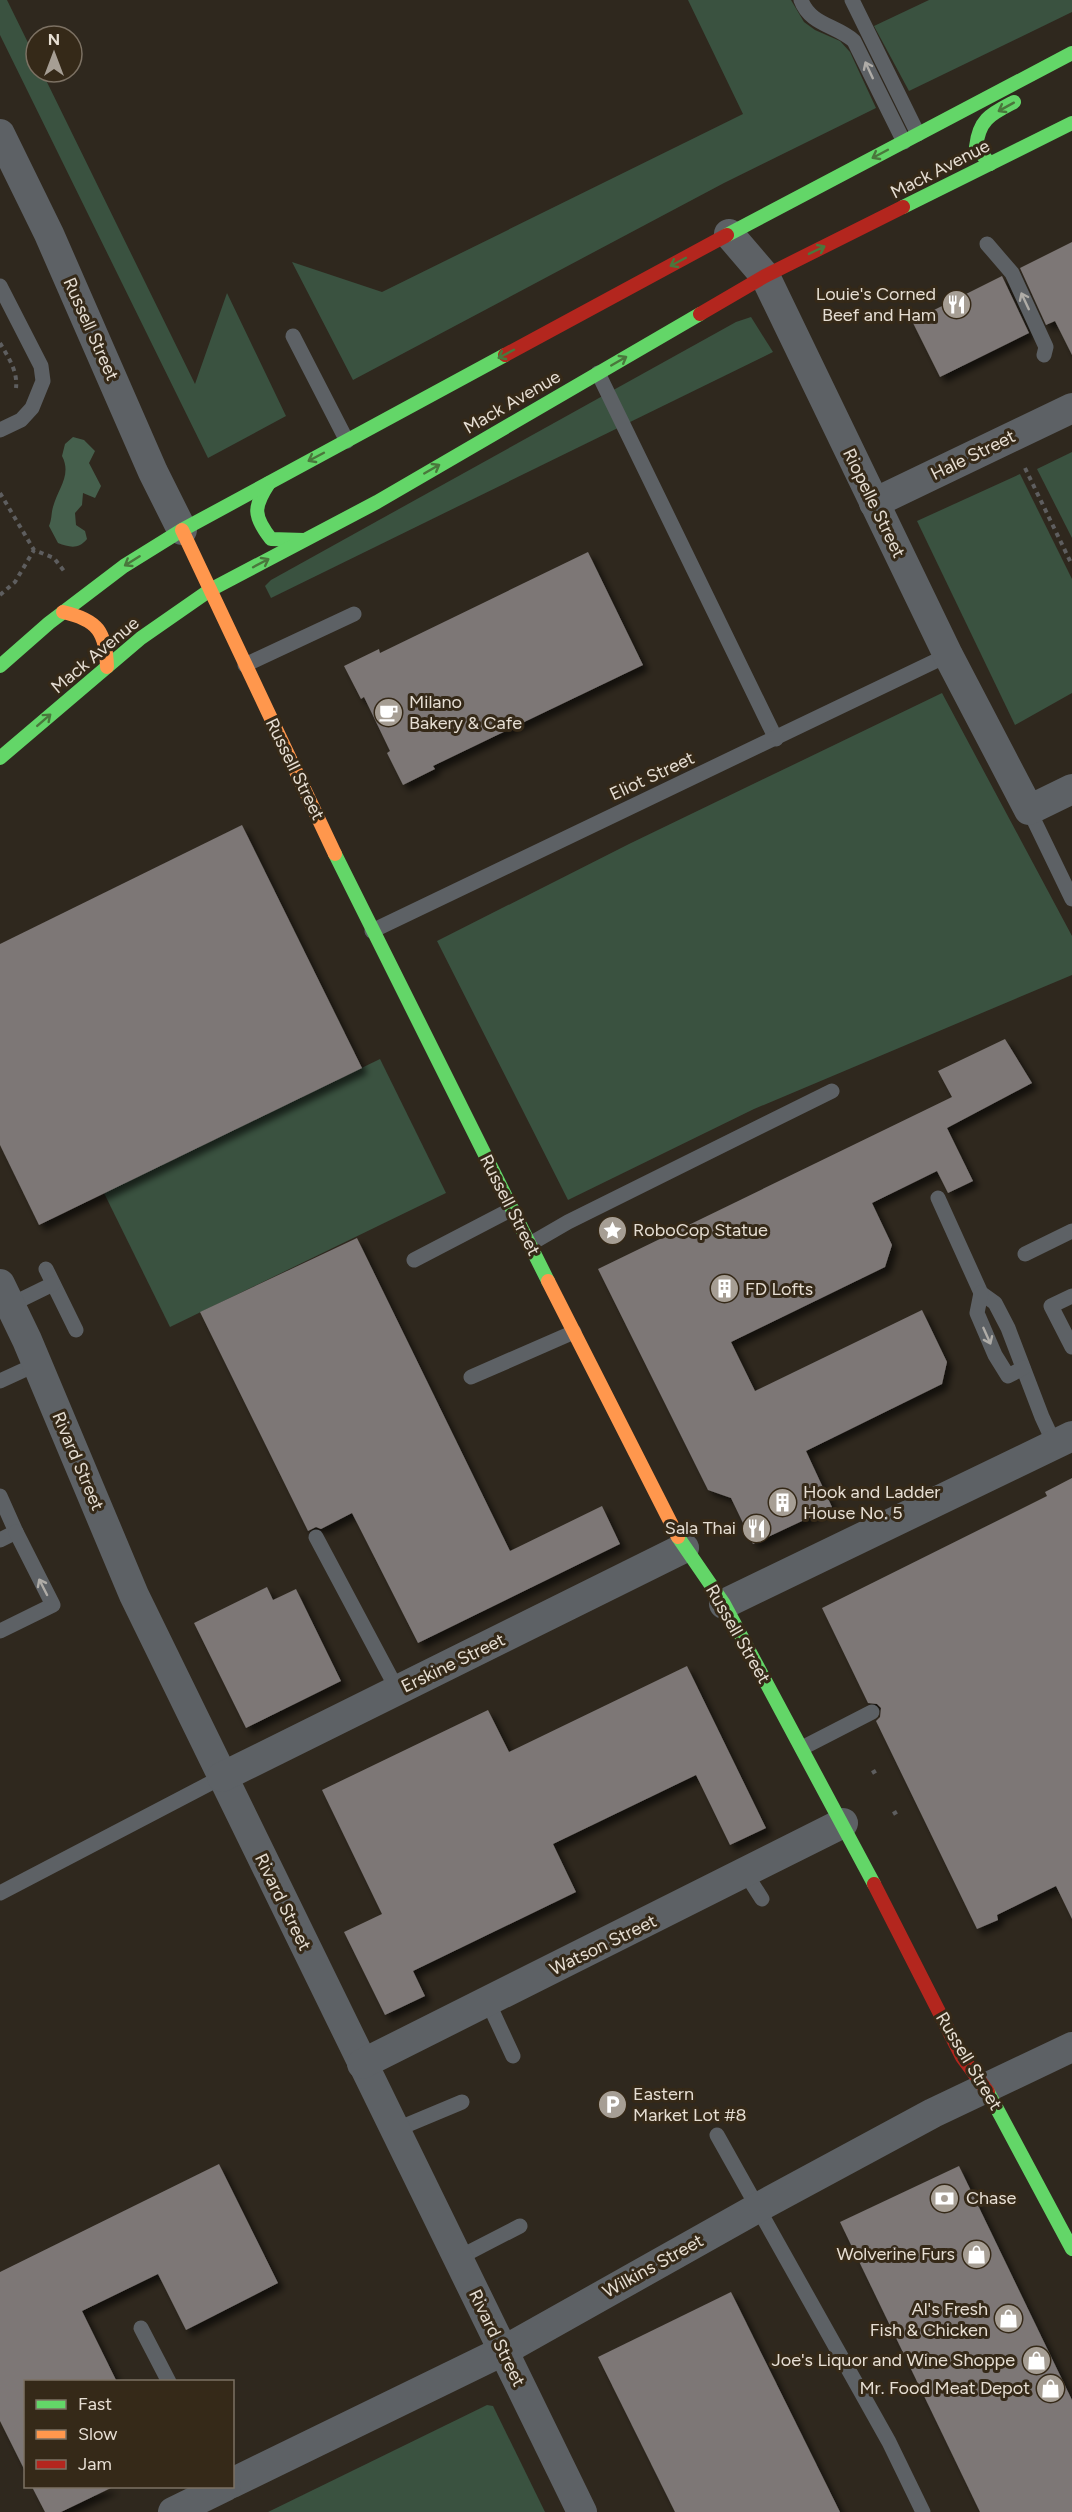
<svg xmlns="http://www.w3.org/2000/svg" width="1072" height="2512" viewBox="0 0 1072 2512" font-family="Figtree,sans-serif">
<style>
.green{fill:#3a5240}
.forest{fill:#455f4c}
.building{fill:#7d7776;filter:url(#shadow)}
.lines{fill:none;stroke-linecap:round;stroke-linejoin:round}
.path{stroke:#5e5e5f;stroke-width:4;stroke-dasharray:4.5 4.5;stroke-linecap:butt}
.lane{stroke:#5d6165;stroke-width:15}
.street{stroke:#5d6165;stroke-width:30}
.fast{stroke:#63d668;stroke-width:14}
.slow{stroke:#ff974d;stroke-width:14}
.jam{stroke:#b3261e;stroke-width:14}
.oneway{stroke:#afaca7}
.oneway2{stroke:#4a773c}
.labels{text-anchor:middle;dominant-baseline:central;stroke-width:6;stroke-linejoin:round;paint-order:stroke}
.street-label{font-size:18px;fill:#e6ded3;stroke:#352918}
.poi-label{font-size:18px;fill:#e6ded3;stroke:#352918;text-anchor:end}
</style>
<defs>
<filter id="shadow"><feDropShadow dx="5.5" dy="5.5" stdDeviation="3" flood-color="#0009"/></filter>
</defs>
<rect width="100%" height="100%" fill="#2f281e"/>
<!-- green -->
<g class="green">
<path d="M0,0H7L36,59V72H42L195,384L227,293L286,416L208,458L0,35Z"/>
<path d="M688,0H791L804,22L815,30L840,41L850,52L876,108L724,183L353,380L292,262L382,292L743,114Z"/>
<path d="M929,0H1072V12L909,91L874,26Z"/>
<path d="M751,317L773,352L271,598L265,586L271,580L736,322Z"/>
<path d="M1072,452V538L1037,469Z"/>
<path d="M1020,474L1072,579V693L1015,725L917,521Z"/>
<path d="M942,693L1072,936V975L754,1109L568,1200L437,941L629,844Z"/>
<path d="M380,1059L446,1193L170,1327L104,1193Z"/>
<path d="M487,2405L493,2406L545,2512H268Z"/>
</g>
<!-- forest -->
<path class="forest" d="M73,437L84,440L95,451L89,463L101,486L95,498L83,493L82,505L75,513L76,525L85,531L87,539C78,550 69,547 58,543L49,526C52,519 51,514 53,507C58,488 72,475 62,456L65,444Z"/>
<!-- building -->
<g class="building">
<path d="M1072,242V355L1055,321L1046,325L1020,268Z"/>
<path d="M1002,276L1029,333L940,377L912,321Z"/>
<path d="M588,552L643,665L433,766L435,769L403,785L387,753L390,751L364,697L361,699L344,666L379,649L380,653Z"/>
<path d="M242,825L362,1068L39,1225L0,1145V944Z"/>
<path d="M1005,1039L1032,1083L947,1128L973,1181L948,1193L937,1171L872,1203L892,1245L885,1267L731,1342L755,1391L922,1310L947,1362L942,1384L806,1451L832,1507L753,1544L731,1498L708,1490L598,1269L952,1097L938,1071Z"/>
<path d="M357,1238L510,1551L602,1506L620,1544L418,1643L352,1513L321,1529L316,1527L308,1531L200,1312Z"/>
<path d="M1072,1478V1919L1056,1886L997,1915L998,1920L977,1929L876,1721L880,1717L881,1708L877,1704L868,1703L822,1608L1047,1496L1045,1492Z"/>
<path d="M267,1587L273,1600L296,1589L341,1681L246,1728L194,1623Z"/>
<path d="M687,1666L766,1828L730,1845L696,1775L553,1844L576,1892L413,1971L425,1996L385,2015L344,1932L382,1914L322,1790L488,1710L509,1752Z"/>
<path d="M219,2164L278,2283L186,2330L158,2274L82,2311L117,2382H26V2473L0,2421V2272Z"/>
<path d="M959,2166L1072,2400V2512H980L840,2222Z"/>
<path d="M731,2292L840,2512H675L598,2357Z"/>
<path d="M32,2487H113L61,2512H45Z"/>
</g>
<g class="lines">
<!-- path -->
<g class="path">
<path d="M0,343C8,357 18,371 16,388"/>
<path d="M1025,468L1072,565"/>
<path d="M0,493L34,550L54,558L64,571"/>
<path d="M0,595L15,582L34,550"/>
<path d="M872,1773L879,1769"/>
<path d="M893,1814L900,1810"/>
</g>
<!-- lane -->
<g class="lane">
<path d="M801,0C810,25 836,25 854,41L904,142"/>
<path d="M852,0L918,134"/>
<path d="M987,244L1012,273L1046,347L1044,355"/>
<path d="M0,286L41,366L43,381L32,408L21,420L0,430"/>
<path d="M293,336L347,441"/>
<path d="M598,373L776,739"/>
<path d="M245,665L354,614"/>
<path d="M1029,810L1072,899"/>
<path d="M372,931L948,655"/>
<path d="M938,1198L981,1293L995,1303L1008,1328L1042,1417L1055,1445"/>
<path d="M530,1244L568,1222L832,1091"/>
<path d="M1025,1254L1072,1231"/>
<path d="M414,1260L512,1209"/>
<path d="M46,1269L76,1330"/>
<path d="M981,1293L977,1313L995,1355L1008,1376L1023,1368"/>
<path d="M1072,1296L1051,1306L1072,1347"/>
<path d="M10,1305L53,1284"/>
<path d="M471,1377L574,1332"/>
<path d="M0,1381L37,1364"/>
<path d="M0,1496L16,1532L0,1540"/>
<path d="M316,1537L398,1691"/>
<path d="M0,1631L53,1605L16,1532"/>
<path d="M802,1748L872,1712"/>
<path d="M746,1874L762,1899"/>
<path d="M0,1893L222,1777"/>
<path d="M488,2002L513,2056"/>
<path d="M395,2130L462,2102"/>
<path d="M717,2135L889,2442L923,2512"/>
<path d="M458,2258L520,2226"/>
<path d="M141,2328L169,2382"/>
</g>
<!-- street -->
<g class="street">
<path d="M0,134L49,234L153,472L182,530"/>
<path d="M729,234L765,276L948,655L1029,810L1072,789"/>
<path d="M874,503L1072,408"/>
<path d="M0,1284L27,1340L134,1595L582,2512"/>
<path d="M724,1604L1072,1436"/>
<path d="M222,1777L684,1548"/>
<path d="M362,2064L843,1823"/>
<path d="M232,2483L505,2350L759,2207L933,2113L1072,2047"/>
<path d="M173,2512L226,2486"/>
</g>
<!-- fast -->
<g class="fast">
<path d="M990,164L976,147C979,119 991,114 1014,102"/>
<path d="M903,207L1072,123"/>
<path d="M727,235L1072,53"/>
<path d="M269,483C253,507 253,516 271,539L304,540"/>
<path d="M0,666L49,623L124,566L182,530L505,355"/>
<path d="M0,758L141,638L210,590L377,502L700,314"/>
<path d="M335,854L548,1281"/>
<path d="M678,1537L724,1604L874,1884"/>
<path d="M988,2092L1072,2249"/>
</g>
<!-- slow -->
<g class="slow">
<path d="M182,530L335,854"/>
<path d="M63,612C98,620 106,632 107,667"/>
<path d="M548,1281L678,1537"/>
</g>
<!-- jam -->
<g class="jam">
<path d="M700,314L765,276L903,207"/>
<path d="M505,355L727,235"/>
<path d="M874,1884L962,2057L988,2092"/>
</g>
</g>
<!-- one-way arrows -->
<defs><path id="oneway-shaft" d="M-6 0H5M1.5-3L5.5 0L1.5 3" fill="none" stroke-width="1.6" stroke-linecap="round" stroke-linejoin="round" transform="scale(1.5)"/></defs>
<g class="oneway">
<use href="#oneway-shaft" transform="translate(869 70) rotate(-115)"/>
<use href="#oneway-shaft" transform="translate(1025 301) rotate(-115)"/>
<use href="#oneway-shaft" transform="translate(987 1336) rotate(66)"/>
<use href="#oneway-shaft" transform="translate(43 1587) rotate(-117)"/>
</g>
<g class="oneway2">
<use href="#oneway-shaft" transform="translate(1006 107) rotate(151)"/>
<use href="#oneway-shaft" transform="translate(880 154) rotate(152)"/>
<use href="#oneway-shaft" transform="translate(817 250) rotate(-26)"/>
<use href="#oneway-shaft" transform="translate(678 262) rotate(152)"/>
<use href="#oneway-shaft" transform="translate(506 354) rotate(152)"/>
<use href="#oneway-shaft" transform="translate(619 361) rotate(-30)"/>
<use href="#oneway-shaft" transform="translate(316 457) rotate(152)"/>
<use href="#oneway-shaft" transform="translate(432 469) rotate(-30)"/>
<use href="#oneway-shaft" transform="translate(132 561) rotate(148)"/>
<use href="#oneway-shaft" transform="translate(261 563) rotate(-28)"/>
<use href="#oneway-shaft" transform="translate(44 720) rotate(-41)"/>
</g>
<!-- icons -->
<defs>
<symbol id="restaurant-disc" viewBox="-11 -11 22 22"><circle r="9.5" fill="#a69e94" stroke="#352918"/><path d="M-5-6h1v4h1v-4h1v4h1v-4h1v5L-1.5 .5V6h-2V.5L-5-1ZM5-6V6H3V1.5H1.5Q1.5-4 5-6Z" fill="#fff"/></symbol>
<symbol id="cafe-disc" viewBox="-11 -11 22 22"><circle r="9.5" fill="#a69e94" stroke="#352918"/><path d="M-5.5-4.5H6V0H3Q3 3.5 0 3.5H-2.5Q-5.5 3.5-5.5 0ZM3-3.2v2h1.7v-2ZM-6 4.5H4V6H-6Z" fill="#fff"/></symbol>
<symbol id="sight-disc" viewBox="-11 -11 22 22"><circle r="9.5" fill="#a69e94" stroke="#352918"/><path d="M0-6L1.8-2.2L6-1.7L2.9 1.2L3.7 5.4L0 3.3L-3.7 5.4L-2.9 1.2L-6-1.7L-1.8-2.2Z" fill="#fff"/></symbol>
<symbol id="building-disc" viewBox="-11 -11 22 22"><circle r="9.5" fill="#a69e94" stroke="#352918"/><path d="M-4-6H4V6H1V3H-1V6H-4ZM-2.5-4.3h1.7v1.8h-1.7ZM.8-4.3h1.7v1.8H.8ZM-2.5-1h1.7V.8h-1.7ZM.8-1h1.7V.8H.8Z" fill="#fff"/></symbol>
<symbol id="parking-disc" viewBox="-11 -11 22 22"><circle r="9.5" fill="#a69e94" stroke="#352918"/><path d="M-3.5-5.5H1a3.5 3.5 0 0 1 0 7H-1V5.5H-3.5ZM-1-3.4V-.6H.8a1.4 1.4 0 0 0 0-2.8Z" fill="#fff"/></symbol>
<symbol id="bank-disc" viewBox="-11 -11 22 22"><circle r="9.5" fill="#a69e94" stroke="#352918"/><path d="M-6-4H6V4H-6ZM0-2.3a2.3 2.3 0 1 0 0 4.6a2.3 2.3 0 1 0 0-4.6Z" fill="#fff"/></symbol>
<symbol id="shop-disc" viewBox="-11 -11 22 22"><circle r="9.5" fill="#a69e94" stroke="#352918"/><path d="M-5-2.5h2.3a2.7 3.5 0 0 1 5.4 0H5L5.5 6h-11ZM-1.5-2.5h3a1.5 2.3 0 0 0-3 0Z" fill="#fff"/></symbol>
</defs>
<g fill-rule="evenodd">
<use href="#restaurant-disc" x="940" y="288" width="33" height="33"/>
<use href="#cafe-disc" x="372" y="696" width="33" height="33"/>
<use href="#sight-disc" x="596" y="1214" width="33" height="33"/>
<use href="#building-disc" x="708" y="1272" width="33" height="33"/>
<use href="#building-disc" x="766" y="1486" width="33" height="33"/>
<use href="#restaurant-disc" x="740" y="1512" width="33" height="33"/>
<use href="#parking-disc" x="596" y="2088" width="33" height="33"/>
<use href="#bank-disc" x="928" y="2182" width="33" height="33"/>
<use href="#shop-disc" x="960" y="2238" width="33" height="33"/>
<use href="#shop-disc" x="992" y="2302" width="33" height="33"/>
<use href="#shop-disc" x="1020" y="2344" width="33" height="33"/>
<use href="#shop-disc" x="1034" y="2372" width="33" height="33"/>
</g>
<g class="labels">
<!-- street labels -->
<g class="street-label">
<text transform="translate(940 169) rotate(-27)">Mack Avenue</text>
<text transform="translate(91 329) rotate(66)">Russell Street</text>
<text transform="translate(512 402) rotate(-30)">Mack Avenue</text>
<text transform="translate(973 455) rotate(-26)">Hale Street</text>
<text transform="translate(874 503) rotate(64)">Riopelle Street</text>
<text transform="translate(95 655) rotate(-40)">Mack Avenue</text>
<text transform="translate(295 769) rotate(64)">Russell Street</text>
<text transform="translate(652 776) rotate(-25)">Eliot Street</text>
<text transform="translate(510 1205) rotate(63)">Russell Street</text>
<text transform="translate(78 1461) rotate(67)">Rivard Street</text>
<text transform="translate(738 1634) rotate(60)">Russell Street</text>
<text transform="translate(453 1663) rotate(-26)">Erskine Street</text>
<text transform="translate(283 1902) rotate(64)">Rivard Street</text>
<text transform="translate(603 1945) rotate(-26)">Watson Street</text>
<text transform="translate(969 2061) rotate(59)">Russell Street</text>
<text transform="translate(653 2266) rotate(-29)">Wilkins Street</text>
<text transform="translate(497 2338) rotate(64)">Rivard Street</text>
</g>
<!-- poi labels -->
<g class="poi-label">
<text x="936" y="294">Louie's Corned<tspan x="936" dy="21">Beef and Ham</tspan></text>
<text x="409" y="702" text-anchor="start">Milano<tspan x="409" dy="21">Bakery &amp; Cafe</tspan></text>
<text x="633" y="1230" text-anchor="start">RoboCop Statue</text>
<text x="745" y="1289" text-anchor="start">FD Lofts</text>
<text x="803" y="1492" text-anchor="start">Hook and Ladder<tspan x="803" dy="21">House No. 5</tspan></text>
<text x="736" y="1528">Sala Thai</text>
<text x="633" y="2094" text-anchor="start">Eastern<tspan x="633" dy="21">Market Lot #8</tspan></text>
<text x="966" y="2198" text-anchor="start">Chase</text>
<text x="955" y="2254">Wolverine Furs</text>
<text x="988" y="2309">Al's Fresh<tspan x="988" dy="21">Fish &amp; Chicken</tspan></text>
<text x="1015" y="2360">Joe's Liquor and Wine Shoppe</text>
<text x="1030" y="2388">Mr. Food Meat Depot</text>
</g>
</g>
<!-- legend -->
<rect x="24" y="2380" width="210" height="108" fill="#352918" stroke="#7c7163" stroke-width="1.5"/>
<rect x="36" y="2400" width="30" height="9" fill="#63d668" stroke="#7c7163" stroke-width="1.5"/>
<text x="78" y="2410" font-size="18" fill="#e6ded3">Fast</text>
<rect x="36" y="2430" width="30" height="9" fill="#ff974d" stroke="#7c7163" stroke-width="1.5"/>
<text x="78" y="2440" font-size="18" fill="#e6ded3">Slow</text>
<rect x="36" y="2460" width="30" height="9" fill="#b3261e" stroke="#7c7163" stroke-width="1.5"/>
<text x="78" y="2470" font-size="18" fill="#e6ded3">Jam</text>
<!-- north arrow -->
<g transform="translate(54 54)"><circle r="28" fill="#352918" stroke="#7c7163" stroke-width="1.5"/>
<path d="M0-4.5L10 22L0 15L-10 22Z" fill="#a69e94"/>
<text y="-9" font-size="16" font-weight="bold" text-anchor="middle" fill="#e6ded3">N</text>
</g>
</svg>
